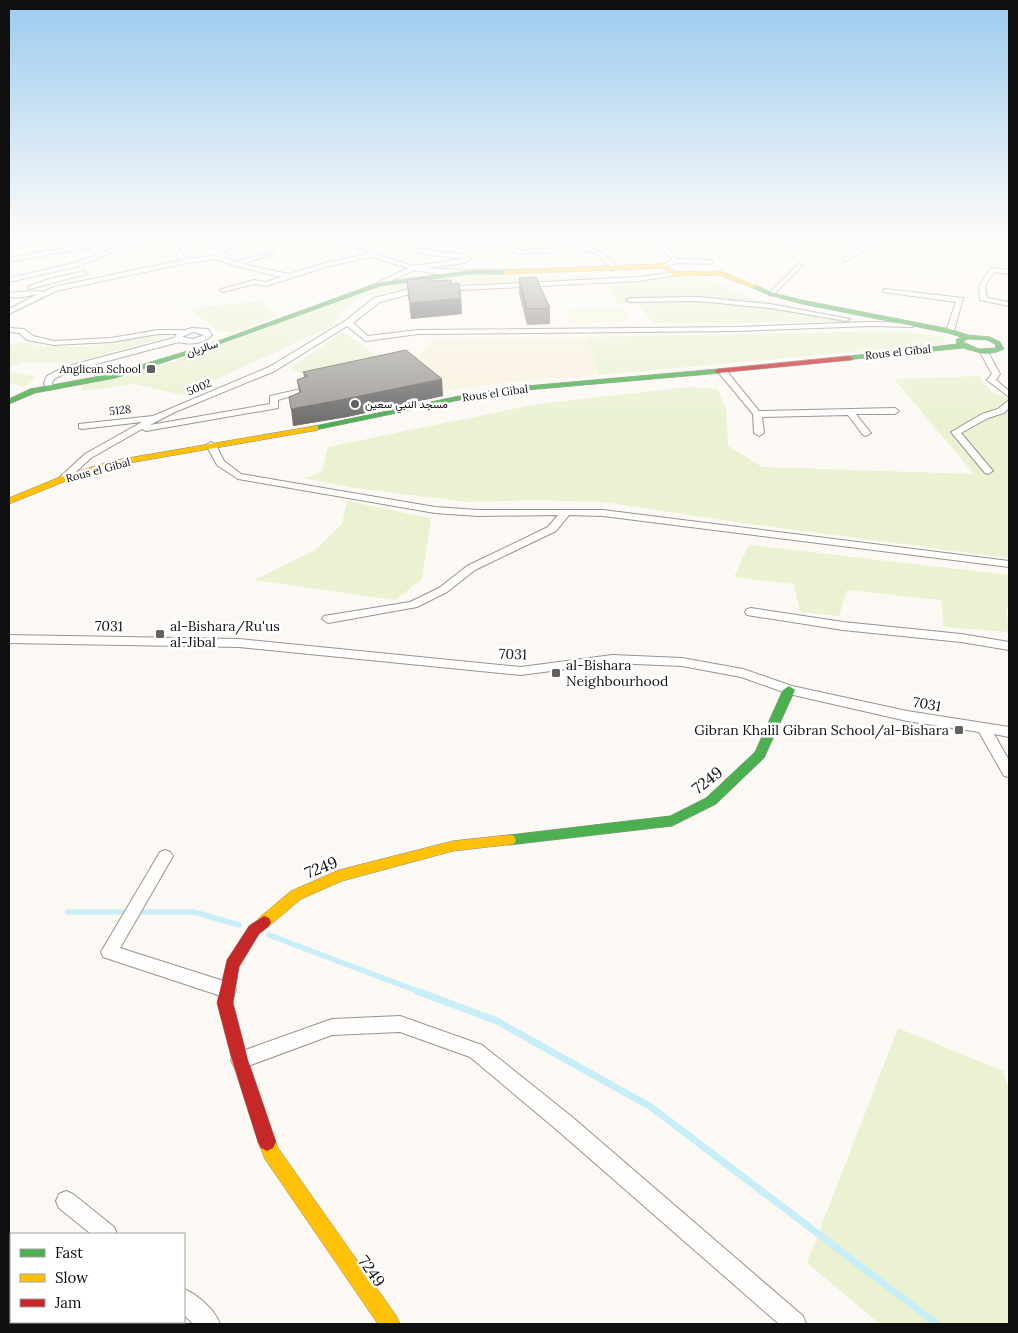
<svg xmlns="http://www.w3.org/2000/svg" width="1018" height="1333" viewBox="0 0 1018 1333" font-family="Lora,Vazirmatn,serif">
<style>
.farmland{fill:#f9f2df}
.green{fill:#eaf2d2}
.pitch{fill:#f3f6dc}
.lines{fill:none;stroke-linecap:round;stroke-linejoin:round}
.stream-far1{stroke:#c8eef8;stroke-width:5.5}
.stream{stroke:#c8eef8;stroke-width:7}
.street-casing{stroke:#969492;stroke-width:2}
.fast-casing{stroke:#8c8b89;stroke-width:1}
.slow-casing{stroke:#8c8b89;stroke-width:1}
.jam-casing{stroke:#8c8b89;stroke-width:1}
.street{fill:#fffefd;fill-rule:evenodd}
.fast{fill:#4caf50;fill-rule:evenodd}
.slow{fill:#ffc107;fill-rule:evenodd}
.jam{fill:#c62828;fill-rule:evenodd}
.wall{fill:#898684}
.shaded-wall{fill:#6f6d6b}
.building{fill:#9f9c99;stroke:#6f6d6b}
.poi-dot{fill:#62615f;stroke:#fff;stroke-width:2}
.labels{text-anchor:middle;dominant-baseline:central;stroke-width:5;stroke-linejoin:round;paint-order:stroke}
.far-street-label{font-size:11px;fill:#0f0f0f;stroke:#fff}
.far-poi-label{font-size:11px;fill:#0f0f0f;stroke:#fff;text-anchor:end}
.street-label{font-size:14px;fill:#0f0f0f;stroke:#fff}
.poi-label{font-size:14px;fill:#0f0f0f;stroke:#fff;text-anchor:start}
.near-street-label{font-size:16px;fill:#0f0f0f;stroke:#fff}
</style>
<rect width="100%" height="100%" fill="#fcf9f4"/>
<!-- farmland -->
<path class="farmland" d="M587,337L599,375L519,381L444,391L395,358L422,354L433,338Z"/>
<!-- green -->
<g class="green">
<path d="M910,239H983L1009,246V269L909,258Z"/>
<path d="M463,275L635,276L602,279L413,287L362,297L338,314L333,326L181,395L135,384L82,391L81,384C189,367 286,313 391,286C414,280 439,279 463,275Z"/>
<path d="M680,277L711,279L736,292L752,298L866,322L653,323L638,304H619L607,284Z"/>
<path d="M261,301L267,308L279,315L232,333L219,331L188,308Z"/>
<path d="M343,331L389,365L317,381L291,368Z"/>
<path d="M898,331L945,337L944,344L599,375L587,337Z"/>
<path d="M163,334L164,338L71,363L24,362L9,368V344L20,342L44,346L88,347Z"/>
<path d="M9,371L36,377L25,387L9,383Z"/>
<path d="M979,376L992,392L1009,399V558L750,524L603,502L534,500L468,502L354,488L304,478L322,472L328,447L537,404L688,387L718,389L726,409L728,446L762,467L974,474L894,379Z"/>
<path d="M347,501L431,518L422,579L395,600L254,580L315,550L342,524Z"/>
<path d="M749,545L1009,575V607H1006L1009,632L944,627L941,600L847,590L839,616L800,612L794,584L734,577Z"/>
<path d="M898,1028L1003,1071L1009,1090V1324H880L807,1263Z"/>
</g>
<!-- pitch -->
<g class="pitch">
<path d="M899,259L953,266L952,278L897,272Z"/>
<path d="M623,307L631,321L572,324L565,310Z"/>
</g>
<g class="lines">
<!-- stream-far1 -->
<g class="stream-far1">
<path d="M68,912H129"/>
<path d="M136,912H194L239,925"/>
<path d="M269,935L420,992"/>
</g>
<!-- stream -->
<path class="stream" d="M417,991L497,1021L651,1107L937,1324"/>
<defs>
<g id="street">
<path d="M26,239H45L9,244V240Z"/>
<path d="M116,239H129L135,243L79,266L9,282V278L75,263L127,243L124,241L9,262V258Z"/>
<path d="M169,239H175L180,243L179,251L188,259L217,255L234,249L227,247V244L209,239L236,243L235,246L243,248V250L224,257L235,262L276,251V253L243,264L289,274L325,263L367,254L366,251L354,246L353,242L340,241L337,239L358,240L359,244L371,249L374,254L414,266L463,259L411,252L409,248L417,242H484L477,239H486L512,244L514,248L520,250L555,248L558,250L555,252L519,254L509,250L507,246L491,244L485,246H419L416,249L464,254L471,259L464,263L427,268L465,270L468,272L465,274H437L415,270L379,286L376,284L377,283L408,268L371,257L329,266L266,286L254,284L223,292L220,290L221,289L254,280L266,282L281,277L232,265L217,259L187,263L56,291L9,314V309L38,294L17,298L9,297V293C13,292 40,290 43,292L54,287L182,260L173,252L175,244Z"/>
<path d="M559,239C564,238 594,249 601,252C607,255 614,264 618,269L613,270L598,255L572,247Z"/>
<path d="M663,239H669L667,247L678,259L710,260L713,262L710,264L677,263L662,267V265L672,260L661,247Z"/>
<path d="M776,239H792L793,240L790,242Z"/>
<path d="M872,239H879L847,261H843V259Z"/>
<path d="M984,239H993L1009,243V247Z"/>
<path d="M798,264L803,265L773,295H769V293Z"/>
<path d="M992,268L1009,270V274L994,272L985,286L987,298L1009,302V306L980,300L979,286L990,269Z"/>
<path d="M84,271L86,272V274L30,289L27,287L49,279Z"/>
<path d="M675,272L678,274L677,275L639,281L443,291L440,289L443,287L639,277Z"/>
<path d="M413,288H423L426,290L380,302L353,323L368,336L418,330L738,327L871,322L912,323L916,325L912,327L871,326L738,331L418,334L366,341L347,326L275,371L175,412L150,425L270,404V396L301,389L305,392L278,400V408L146,431L142,429L91,458L66,481H60L58,479L85,454L142,422L82,429L79,428V424L153,416L269,367L345,321L374,298Z"/>
<path d="M885,289L963,298L954,331L950,333L946,331L956,302L883,292V290Z"/>
<path d="M698,297L770,304L850,319L846,321L770,308L698,301L630,302L626,300L630,298Z"/>
<path d="M9,328L24,329L33,336L54,341L111,338L158,330H185L192,328L208,329L212,335C203,344 190,345 179,342L70,371L54,379L52,383L54,387L50,390L47,389L44,383L47,376L64,367L174,338L177,334H158L111,342L54,345L27,340L19,333L9,332ZM193,332L204,335L193,339L182,337Z"/>
<path d="M981,350L988,352L1000,374L996,380L1009,391V397L987,380L992,374L980,352Z"/>
<path d="M719,369H725L759,411L895,408L899,411L895,414H856L871,433L866,436L863,435L848,415L762,417L764,433L759,436L754,433L753,414L719,373Z"/>
<path d="M1009,400V408L1004,413L988,418L961,433L993,471L988,474L985,473L951,432L982,414L998,409Z"/>
<path d="M211,442L216,445L224,461L241,474L435,507L478,510H603L1009,561V567L603,516L569,515L556,531L475,570L447,592L417,607L328,623L322,619L324,616L410,602L439,588L467,566L548,527L558,515L478,516L435,513L238,479L217,465L206,445Z"/>
<path d="M751,608L843,622L961,634L1009,642V650L961,642L843,630L747,615L745,612L747,609Z"/>
<path d="M9,635L239,639L521,667L612,655L682,658L743,669L792,686L907,711L1009,727V737L994,734L1009,760V777L1004,776L979,732L907,721L789,694L741,677L682,666L612,663L521,675L239,647L9,643Z"/>
<path d="M165,850L170,852L173,856L120,948L233,984L236,990L233,996L227,998L109,959L103,957L101,952L160,852Z"/>
<path d="M400,1016L482,1045L571,1116L803,1316L806,1324H779L557,1130L470,1057L400,1032L332,1035L240,1069L234,1066L231,1060L234,1054L332,1019Z"/>
<path d="M66,1191L73,1194L114,1227L117,1234H91L59,1208L56,1201L59,1194Z"/>
<path d="M184,1289C198,1295 215,1310 220,1324H193L184,1315Z"/>
</g>
<g id="fast">
<path d="M470,270H506L509,272L506,274H470L380,286L211,347L115,378L35,393L9,404V399L30,389L111,374L207,345L377,283Z"/>
<path d="M755,285L773,293L802,300L950,329L968,335L990,337L1000,342L1004,349L997,352L984,354L963,348L846,360L845,358L849,356L957,344L956,340L961,337L948,333L802,304L769,295L753,288L752,287ZM968,339L987,340L995,344L996,348L979,349L963,342Z"/>
<path d="M718,369H721V373L515,391L469,398L315,430L311,428L315,426L469,394L515,387Z"/>
<path d="M789,686L795,690L764,758L716,804L672,826L509,845L504,844L502,840L504,836L509,835L670,816L706,798L755,752L783,690Z"/>
</g>
<g id="slow">
<path d="M664,264L676,272L720,271L758,287L753,288L719,275L675,276L663,268L506,274L503,272L506,270Z"/>
<path d="M315,426H318V430L112,466L66,481L9,504V498L60,477L111,461Z"/>
<path d="M509,835L514,836L516,840L514,844L453,851L342,881L301,899L269,926L264,928L259,926L257,922L259,918L291,891L339,870L453,841Z"/>
<path d="M267,1133L273,1136L278,1148L397,1317L400,1324H378L265,1159L258,1142L261,1136Z"/>
</g>
<g id="jam">
<path d="M849,356L853,358L852,360L718,373L714,371L718,369Z"/>
<path d="M264,916L269,918L271,922L269,926L259,934L239,967L233,1003L248,1060L276,1142L273,1148L267,1151L261,1148L258,1142L232,1060L217,1003L227,960L249,926Z"/>
</g>
</defs>
<!-- street casing -->
<use href="#street" class="street-casing"/>
<!-- fast casing -->
<use href="#fast" class="fast-casing"/>
<!-- slow casing -->
<use href="#slow" class="slow-casing"/>
<!-- jam casing -->
<use href="#jam" class="jam-casing"/>
<!-- street -->
<use href="#street" class="street"/>
<!-- fast -->
<use href="#fast" class="fast"/>
<!-- slow -->
<use href="#slow" class="slow"/>
<!-- jam -->
<use href="#jam" class="jam"/>
</g>
<!-- wall -->
<g class="wall">
<path d="M519,278L550,308V324L527,325L519,293Z"/>
<path d="M407,280L452,284L461,298L462,314L411,319L408,296Z"/>
<path d="M303,372L443,396L347,417L293,426L299,393L297,380L304,377Z"/>
</g>
<!-- shaded-wall -->
<g class="shaded-wall">
<path d="M461,298L462,314L411,319L410,303Z"/>
<path d="M442,379L443,396L347,417L293,426L291,409Z"/>
</g>
<!-- building -->
<g class="building">
<path d="M536,277L550,308L527,309L519,278Z"/>
<path d="M428,278L429,281L451,280L452,284L459,283L461,298L410,303L407,280Z"/>
<path d="M406,350L442,379L345,399L291,409L289,397L301,392L297,380L308,376L303,372Z"/>
</g>
<!-- sky -->
<linearGradient id="sky" x2="0" y2="1"><stop stop-color="#9bcbee"/><stop offset="0.56" stop-color="#fefcfa"/><stop offset="1" stop-color="#fefcfa" stop-opacity="0"/></linearGradient>
<rect width="1018" height="425" fill="url(#sky)"/>
<!-- markers -->
<g class="poi-dot">
<rect x="146" y="364" width="10" height="10" rx="2.5"/>
<circle cx="355" cy="404" r="5"/>
<rect x="155" y="629" width="10" height="10" rx="2.5"/>
<rect x="551" y="668" width="10" height="10" rx="2.5"/>
<rect x="954" y="725" width="10" height="10" rx="2.5"/>
</g>
<g class="labels">
<!-- far-street labels -->
<g class="far-street-label">
<text transform="translate(202 348) rotate(-18)">سالزيان</text>
<text transform="translate(898 352) rotate(-6)">Rous el Gibal</text>
<text transform="translate(199 387) rotate(-23)">5002</text>
<text transform="translate(495 393) rotate(-8)">Rous el Gibal</text>
<text transform="translate(120 410) rotate(-7)">5128</text>
<text transform="translate(98 470) rotate(-15)">Rous el Gibal</text>
</g>
<!-- far-poi labels -->
<g class="far-poi-label">
<text x="141" y="369">Anglican School</text>
<text x="365" y="404" text-anchor="start">مسجد النبي سعين</text>
</g>
<!-- street labels -->
<g class="street-label">
<text transform="translate(109 626) rotate(1)">7031</text>
<text transform="translate(513 654) rotate(2)">7031</text>
<text transform="translate(927 704) rotate(10)">7031</text>
</g>
<!-- poi labels -->
<g class="poi-label">
<text x="170" y="626">al-Bishara/Ru'us<tspan x="170" dy="16">al-Jibal</tspan></text>
<text x="566" y="665">al-Bishara<tspan x="566" dy="16">Neighbourhood</tspan></text>
<text x="949" y="730" text-anchor="end">Gibran Khalil Gibran School/al-Bishara</text>
</g>
<!-- near-street labels -->
<g class="near-street-label">
<text transform="translate(707 780) rotate(-38)">7249</text>
<text transform="translate(321 867) rotate(-22)">7249</text>
<text transform="translate(372 1271) rotate(55)">7249</text>
</g>
</g>
<!-- border -->
<rect width="1018" height="1333" fill="none" stroke="#0f0f0f" stroke-width="20"/>
<!-- legend -->
<rect x="10" y="1233" width="175" height="90" fill="#ffffff" stroke="#9f9f9f"/>
<rect x="20" y="1249" width="25" height="8" fill="#4caf50" stroke="#9f9f9f"/>
<text x="55" y="1258" font-size="15" fill="#0f0f0f">Fast</text>
<rect x="20" y="1274" width="25" height="8" fill="#ffc107" stroke="#9f9f9f"/>
<text x="55" y="1283" font-size="15" fill="#0f0f0f">Slow</text>
<rect x="20" y="1299" width="25" height="8" fill="#c62828" stroke="#9f9f9f"/>
<text x="55" y="1308" font-size="15" fill="#0f0f0f">Jam</text>
</svg>
